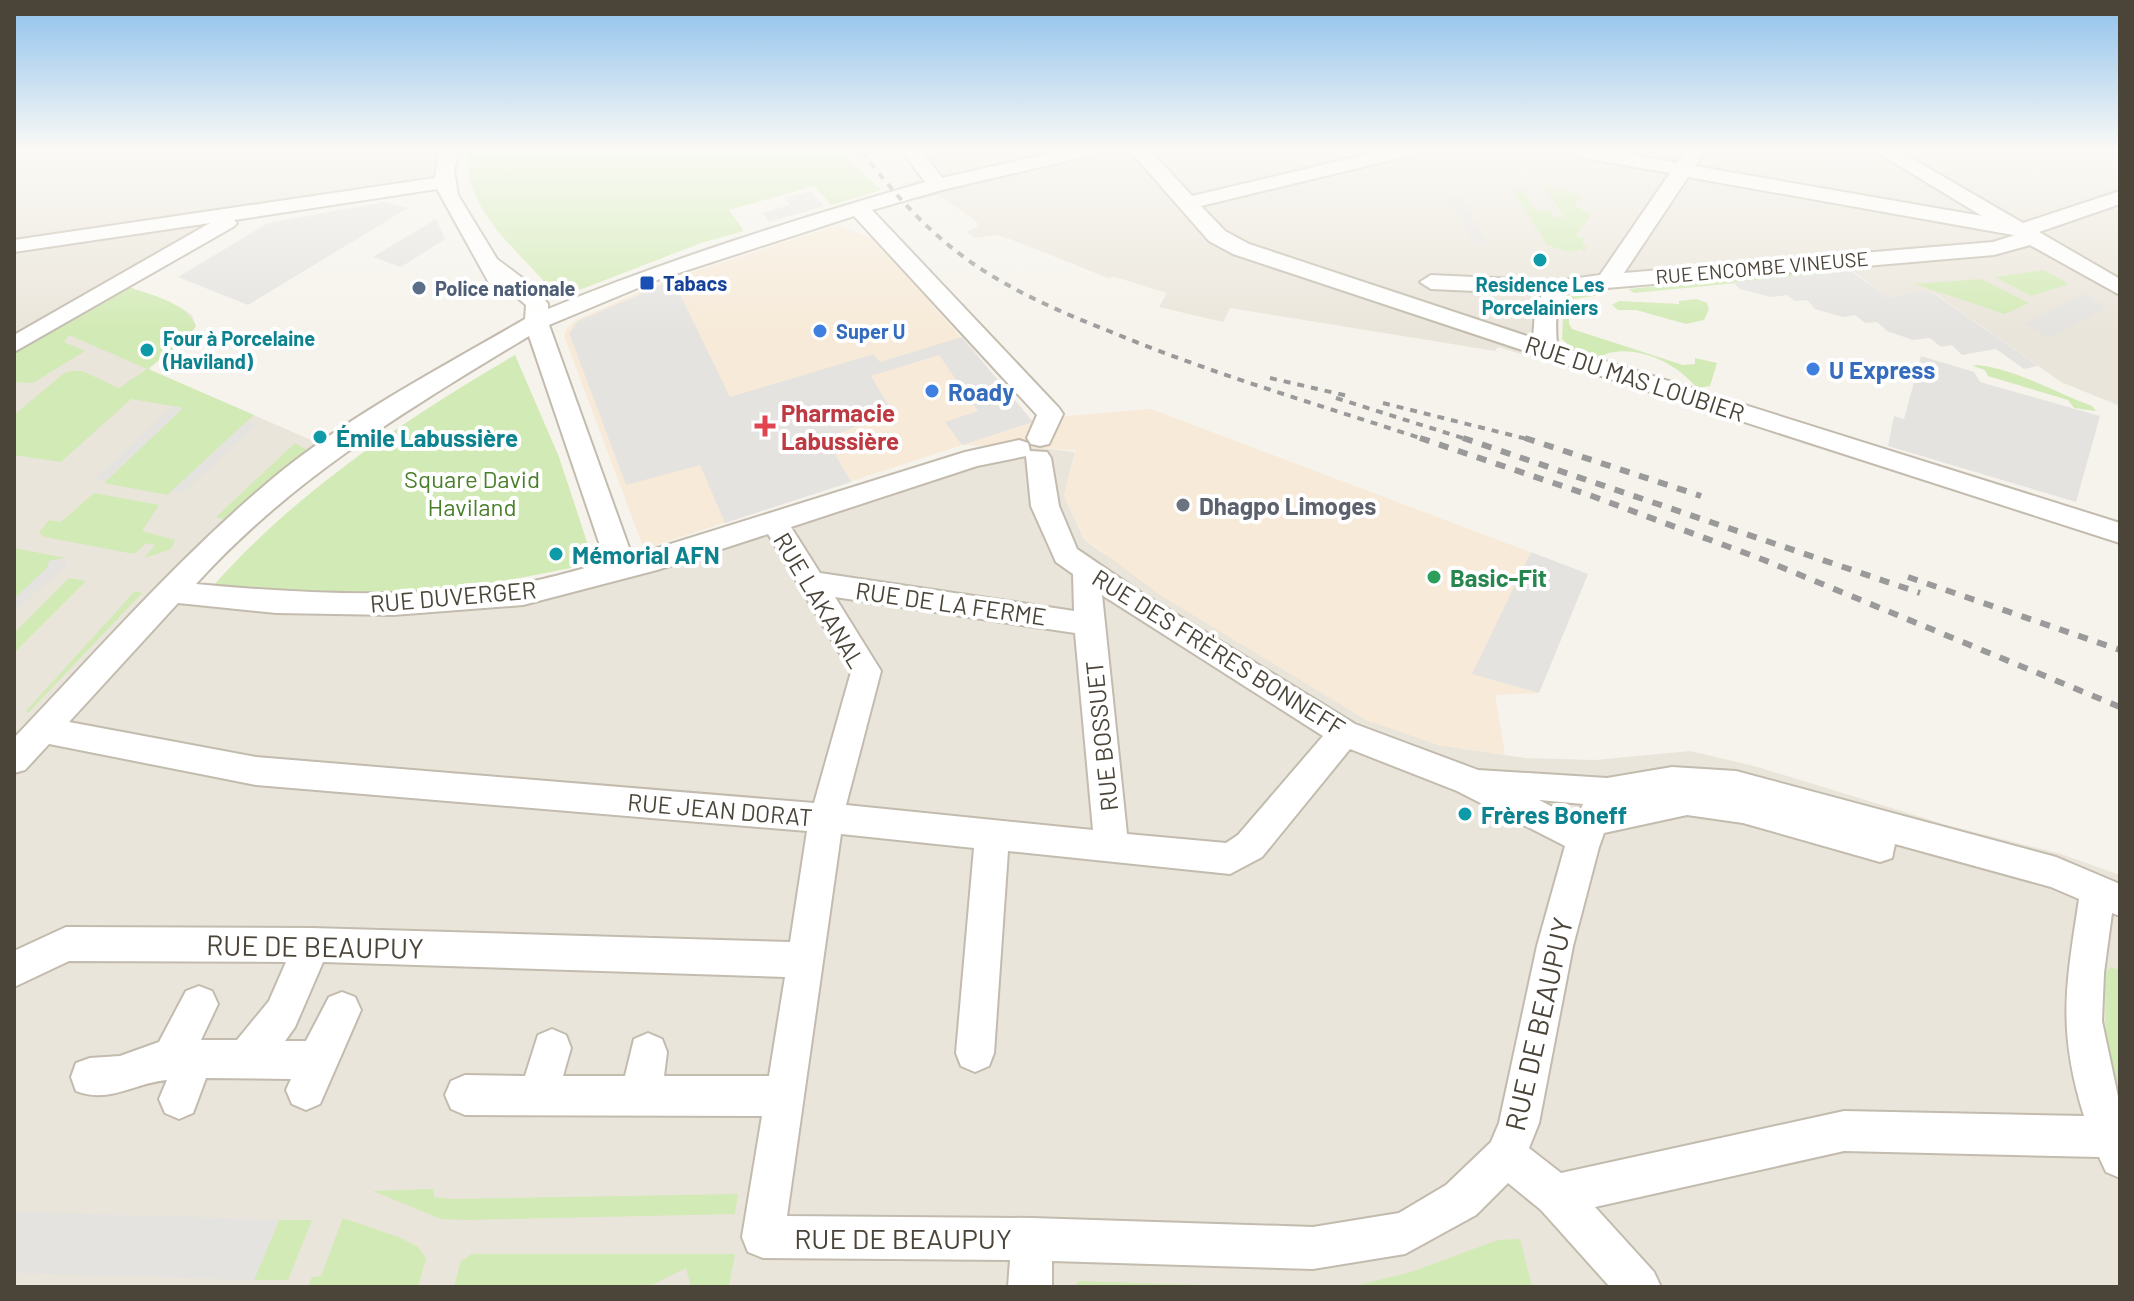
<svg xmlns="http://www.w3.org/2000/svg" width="2134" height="1301" viewBox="0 0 2134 1301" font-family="Barlow,sans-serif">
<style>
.residential{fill:#eae5da}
.commercial{fill:#f7ead8}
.green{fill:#d2eab5}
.parking{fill:#e5e3e0}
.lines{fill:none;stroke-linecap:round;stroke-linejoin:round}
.minor-casing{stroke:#c2bbae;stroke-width:4}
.minor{fill:#fff;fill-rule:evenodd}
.rail-far1{stroke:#9a9a9a;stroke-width:4;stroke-dasharray:7 7;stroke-linecap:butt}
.rail{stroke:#9a9a9a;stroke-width:6;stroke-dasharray:10 10;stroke-linecap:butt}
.culture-dot{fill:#0f9aa8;stroke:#fff;stroke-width:3}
.transit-dot{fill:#1a4fb4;stroke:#fff;stroke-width:3}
.service-dot{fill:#5c6f8a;stroke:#fff;stroke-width:3}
.shop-dot{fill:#3f7fe0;stroke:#fff;stroke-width:3}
.health-dot{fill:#e0444e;stroke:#fff;stroke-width:3}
.worship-dot{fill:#6b7280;stroke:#fff;stroke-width:3}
.leisure-dot{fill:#2e9e5b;stroke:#fff;stroke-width:3}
.labels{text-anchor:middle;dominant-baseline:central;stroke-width:8;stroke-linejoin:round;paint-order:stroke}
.far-street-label{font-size:20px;fill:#4b4439;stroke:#fff}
.far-transit-label{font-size:20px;font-weight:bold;fill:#164399;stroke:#fff;text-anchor:start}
.far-culture-label{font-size:20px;font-weight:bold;fill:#0d838f;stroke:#fff}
.far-service-label{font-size:20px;font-weight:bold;fill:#4e5e75;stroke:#fff;text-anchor:start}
.far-shop-label{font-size:20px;font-weight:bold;fill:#366cbe;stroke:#fff;text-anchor:start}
.shop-label{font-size:24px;font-weight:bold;fill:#366cbe;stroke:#fff;text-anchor:start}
.street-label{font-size:24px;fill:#4b4439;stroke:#fff}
.health-label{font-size:24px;font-weight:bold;fill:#be3a42;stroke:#fff;text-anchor:start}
.culture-label{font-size:24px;font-weight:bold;fill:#0d838f;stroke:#fff;text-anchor:start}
.park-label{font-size:24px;fill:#4a7f2a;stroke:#fff}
.worship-label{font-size:24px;font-weight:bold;fill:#5b616d;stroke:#fff;text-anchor:start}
.leisure-label{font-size:24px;font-weight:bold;fill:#27864d;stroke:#fff;text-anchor:start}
.near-street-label{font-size:28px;fill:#4b4439;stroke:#fff}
</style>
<rect width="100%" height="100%" fill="#f6f3ec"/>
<!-- residential -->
<g class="residential">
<path d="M14,151H449L444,170L446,182L249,212L199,237L126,286L182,308L192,315L196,326L187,338L151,365L150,370L318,443L310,449L317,456L212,548L190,596L523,594L1004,450L1034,447L1075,452L1064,496L1084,539L1101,552L1438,745L1525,758L1595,760L1690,751L1754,766L1947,825L2061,854L2120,875V1287H14Z"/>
<path d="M899,151H2120V406L2061,382L1936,294L1921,290L1889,298L1838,260L1555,288L1541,360L1498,347L1495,351L1230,308L1223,322L1159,307L1167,293L1115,277L1108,278L1010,239L995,235L975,238L967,232L977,227V222L939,195L919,200L905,184L922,178Z"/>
</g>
<!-- commercial -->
<path class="commercial" d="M838,225L876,240L1034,422L1067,416L1151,409L1588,574L1539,693L1495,695L1505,755L1438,745L1366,720L1160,595L1084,538L1064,496L1076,450L962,445L644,549L564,336L566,329L576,320L662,282Z"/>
<!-- green -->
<g class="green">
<path d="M469,151H839L881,190L831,205L814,186L729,210L744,231L701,243L569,294L554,293C521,252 460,209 469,151Z"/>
<path d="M1545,187L1581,195L1574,206L1591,215L1576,236L1585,239L1582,244L1587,246L1584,252L1581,249L1570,252L1547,245L1513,192L1522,190L1536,211H1550L1555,218L1564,217Z"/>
<path d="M1825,270L1829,274L1634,293L1628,289Z"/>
<path d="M2044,270L2069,284L2031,296L1995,277Z"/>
<path d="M1981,279L2029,303L2005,314L1914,284Z"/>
<path d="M126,286C150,295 185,301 196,326L187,338L148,369L254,415L167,495L104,483L183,408L131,399L61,462L14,455V415L63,374L72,371H82L119,388L147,369L69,335L64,342L85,351L33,383L14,382V352Z"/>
<path d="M1602,290L1606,294L1569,300V324L1572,329L1683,365L1695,364V358L1717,363L1710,386L1697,388C1675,361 1629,340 1597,358L1573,349L1562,339L1564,299L1576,293Z"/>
<path d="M1697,299L1707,303L1709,309L1704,320L1686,324L1636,310H1618L1612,305L1619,301L1679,304V301Z"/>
<path d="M515,355L559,457L589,548L575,567C495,584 412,597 329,595C290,593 251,590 212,587C297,491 405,419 515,355Z"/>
<path d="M1977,365C2016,369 2055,392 2092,406L2096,411L2074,408L2068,400L1988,376L1985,370L1973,366Z"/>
<path d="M295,443L307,450L223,519L216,517Z"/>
<path d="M94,493L159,505L142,531L175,540L171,549L148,557H145L155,545L146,543L134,554L45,537L39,533L49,520L61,522Z"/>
<path d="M14,548L66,558L49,561L48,567L14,599Z"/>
<path d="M69,578L86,581L14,653V633Z"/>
<path d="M135,591L142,593L28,713L26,711Z"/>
<path d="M2110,967L2120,970V1088L2114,1087L2106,1050L2105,974Z"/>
<path d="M433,1189L434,1197L451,1199L738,1194L735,1214L467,1220L441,1219L373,1191Z"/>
<path d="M343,1218L398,1237L417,1246L426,1258L418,1287H308L312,1277L321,1276Z"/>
<path d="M279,1220H312L288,1280H254Z"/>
<path d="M1520,1239L1532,1287H1350L1411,1272L1498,1240Z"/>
<path d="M472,1254H735L729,1287H691L686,1268L648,1287H454L461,1261Z"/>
<path d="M1079,1281L1266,1287H1073Z"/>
</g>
<!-- parking -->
<g class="parking">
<path d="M1802,151H1840L1868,168L1851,172L1831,168Z"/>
<path d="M811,191L824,206L769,222L763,213L790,205L785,198Z"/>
<path d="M1460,197L1488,244L1474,245L1447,198Z"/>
<path d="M384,202L408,208L248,305L178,277L268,223Z"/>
<path d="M436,219L445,239L401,267L373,257Z"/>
<path d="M1851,271L1889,298L1921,290L1935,294L2038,366L2024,369L1996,349L1962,355L1952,345L1941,347L1930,338L1913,340L1887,331L1877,322L1865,323L1855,315L1843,317L1815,309L1807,300L1795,301L1787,295L1771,297L1740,289L1733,282Z"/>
<path d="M673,280L730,397L874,354L880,362L962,337L1033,422L962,445L945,422L978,411L939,355L871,376L893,413L826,438L851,482L725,523L700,465L626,485L569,333L578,321Z"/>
<path d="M2084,293L2107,307L2050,338L2024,324Z"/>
<path d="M1921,356L1974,372L1980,382L2100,416L2076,502L1888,446L1894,416L1904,419Z"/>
<path d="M173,406L183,408L106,481L94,479Z"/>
<path d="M246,422L257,424L183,493L172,491Z"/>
<path d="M1531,552L1588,574L1539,693L1472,674Z"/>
<path d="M66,558L67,564L14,612V599L48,567L49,561Z"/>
<path d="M14,1212L200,1217L279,1220L254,1280L118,1276L14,1273Z"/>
</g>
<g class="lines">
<defs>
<g id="minor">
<path d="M439,151H459L454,170L458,195L497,259L537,289L548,304V309C672,258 797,219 925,182L902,151H922L942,178L1059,151H1095L1092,155L942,190L872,210L1059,408L1063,414L1049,444L1040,446L1031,444L1027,438L1037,415L854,216L657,280L549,325L632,556L965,452L1019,440L1028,443L1030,451L1047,452L1051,458L1059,506L1077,549L1140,592L1355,724L1478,770L1607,778L1672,767L1736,771L2056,857L2120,884V916L2112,913L2104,973L2102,1021L2120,1106V1178L2106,1172L2099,1157L1844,1151L1595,1207L1654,1272L1661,1287H1610L1541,1210L1508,1183L1476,1215L1405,1254L1313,1269L1052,1261V1287H1008L1010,1260L763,1258L748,1252L742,1237L762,1116L465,1115L451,1109L445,1095L451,1081L465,1075L525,1076L538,1035L552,1029L566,1035L571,1048L563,1076H625L634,1039L648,1033L662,1039L667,1052L664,1076H769L785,977L323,962L295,1027L285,1041H306L329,997L342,992L355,997L361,1010L320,1104L306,1110L292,1104L286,1090L291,1079L206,1078L193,1113L179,1119L165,1113L159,1099L167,1080C134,1083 109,1104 76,1091L71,1077L76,1063L90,1058L120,1056L159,1042L186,991L199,986L212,991L218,1004L201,1040H237L269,1001L286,962L69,961L14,987V951L66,927L312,928L790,942L807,831L256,785L49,744L25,770L14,773V738C98,650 179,557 272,479C346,417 441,368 525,319L526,305L501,284L489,283L437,189L234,220L237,223L233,227L14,352V335L210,223L14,252V240L435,178ZM529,336L606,563C578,569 550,579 522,583C414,599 303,594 196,584C293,477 407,410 529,336ZM1026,456L1031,506L1056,562L1073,574L1074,611L820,573L791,527L977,466ZM768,534L851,672L814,803L256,757L69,722L178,603L276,613L393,615L523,605L657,570ZM1102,595L1323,736L1238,835L1226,843L1127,834ZM835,597L1075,633L1093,830L846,805L881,671ZM1350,749L1457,791L1565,846L1537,946L1499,1123L1491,1142L1446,1185L1399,1213L1313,1227L1032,1218L787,1216L841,834L974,848L956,1053L961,1066L975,1072L989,1066L994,1053L1008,851L1230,874L1262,857ZM1539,800L1583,804L1576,819ZM1687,815L1743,823L1880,862L1892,858L1895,844L2051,887L2079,899C2066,985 2057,1030 2084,1116L1844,1111L1561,1173L1529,1148L1539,1123L1573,946L1599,847L1604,833Z"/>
<path d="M1130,151H1151L1192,196L1381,151H1415L1412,155L1201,206L1225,231L1249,244L1533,338L1535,312L1542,294L1431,289L1420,282L1431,275L1556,281L1600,275L1670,173L1578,157L1568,151H1611L1677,163L1685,151H1705L1695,166L1982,216L1875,151H1899L2023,223L2120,191V204L2039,232L2120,279V295L2030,245L1994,255L1571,291C1553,302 1556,327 1557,346L2120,523V543L1561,363L1233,254L1209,241ZM1688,177L2013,235H2015L1993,242L1624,273Z"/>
</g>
</defs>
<!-- minor casing -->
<use href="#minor" class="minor-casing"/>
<!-- minor -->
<use href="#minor" class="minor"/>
<!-- rail-far1 -->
<g class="rail-far1">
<path d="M862,151C892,192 926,230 968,260C1010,290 1060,312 1109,331C1212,374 1320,405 1426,440"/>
<path d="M1270,378L1348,396"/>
<path d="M1336,398L1469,440"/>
<path d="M1383,403L1531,440"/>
</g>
<!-- rail -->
<g class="rail">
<path d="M1420,438L1592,496L1764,560L2120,707"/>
<path d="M1463,438L1920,593"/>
<path d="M1525,438L1701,496"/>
<path d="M1908,577L2120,650"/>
</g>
</g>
<!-- sky -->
<linearGradient id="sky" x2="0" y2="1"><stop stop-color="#8fc1ec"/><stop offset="0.45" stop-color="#fbfaf6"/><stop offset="1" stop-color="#fbfaf6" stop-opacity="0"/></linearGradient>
<rect width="2134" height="333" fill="url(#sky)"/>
<!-- markers -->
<g class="culture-dot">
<circle cx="1540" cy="260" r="8"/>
<circle cx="147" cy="350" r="8"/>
<circle cx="320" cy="437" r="8"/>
<circle cx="556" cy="554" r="8"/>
<circle cx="1465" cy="814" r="8"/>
</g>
<rect class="transit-dot" x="639" y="275" width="16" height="16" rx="4"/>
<circle class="service-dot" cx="419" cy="288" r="8"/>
<g class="shop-dot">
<circle cx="820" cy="331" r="8"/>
<circle cx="1813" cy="369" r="8"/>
<circle cx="932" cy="391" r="8"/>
</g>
<path class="health-dot" d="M761 414h8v8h8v8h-8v8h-8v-8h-8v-8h8z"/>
<circle class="worship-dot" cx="1183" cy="505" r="8"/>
<circle class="leisure-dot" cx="1434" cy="577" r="8"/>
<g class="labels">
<!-- far-street labels -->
<g class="far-street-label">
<text transform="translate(1762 267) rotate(-5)">RUE ENCOMBE VINEUSE</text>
</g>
<!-- far-transit labels -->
<g class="far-transit-label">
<text x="663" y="283">Tabacs</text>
</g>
<!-- far-culture labels -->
<g class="far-culture-label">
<text x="1540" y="284">Residence Les<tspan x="1540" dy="23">Porcelainiers</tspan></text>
<text x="163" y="338" text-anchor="start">Four à Porcelaine<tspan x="163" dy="23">(Haviland)</tspan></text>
</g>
<!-- far-service labels -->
<g class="far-service-label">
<text x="435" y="288">Police nationale</text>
</g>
<!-- far-shop labels -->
<g class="far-shop-label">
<text x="836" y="331">Super U</text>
</g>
<!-- shop labels -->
<g class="shop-label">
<text x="1829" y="369">U Express</text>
<text x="948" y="391">Roady</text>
</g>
<!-- street labels -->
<g class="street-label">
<text transform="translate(1635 378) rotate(18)">RUE DU MAS LOUBIER</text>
<text transform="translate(453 596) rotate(-5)">RUE DUVERGER</text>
<text transform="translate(820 600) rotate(59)">RUE LAKANAL</text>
<text transform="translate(951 603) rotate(8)">RUE DE LA FERME</text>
<text transform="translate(1219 652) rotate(32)">RUE DES FRÈRES BONNEFF</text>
<text transform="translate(1101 736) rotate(-96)">RUE BOSSUET</text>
<text transform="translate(720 809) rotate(5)">RUE JEAN DORAT</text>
</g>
<!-- health labels -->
<g class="health-label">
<text x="781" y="412">Pharmacie<tspan x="781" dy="28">Labussière</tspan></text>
</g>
<!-- culture labels -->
<g class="culture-label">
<text x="336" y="437">Émile Labussière</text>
<text x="572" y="554">Mémorial AFN</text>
<text x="1481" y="814">Frères Boneff</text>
</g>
<!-- park labels -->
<g class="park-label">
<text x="472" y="478">Square David<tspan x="472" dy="28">Haviland</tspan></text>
</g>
<!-- worship labels -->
<g class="worship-label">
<text x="1199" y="505">Dhagpo Limoges</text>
</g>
<!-- leisure labels -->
<g class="leisure-label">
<text x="1450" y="577">Basic-Fit</text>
</g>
<!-- near-street labels -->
<g class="near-street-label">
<text transform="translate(315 946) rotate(1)">RUE DE BEAUPUY</text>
<text transform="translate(1538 1024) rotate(-77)">RUE DE BEAUPUY</text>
<text x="903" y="1238">RUE DE BEAUPUY</text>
</g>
</g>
<!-- border -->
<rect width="2134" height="1301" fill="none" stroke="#4b4439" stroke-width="32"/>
</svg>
